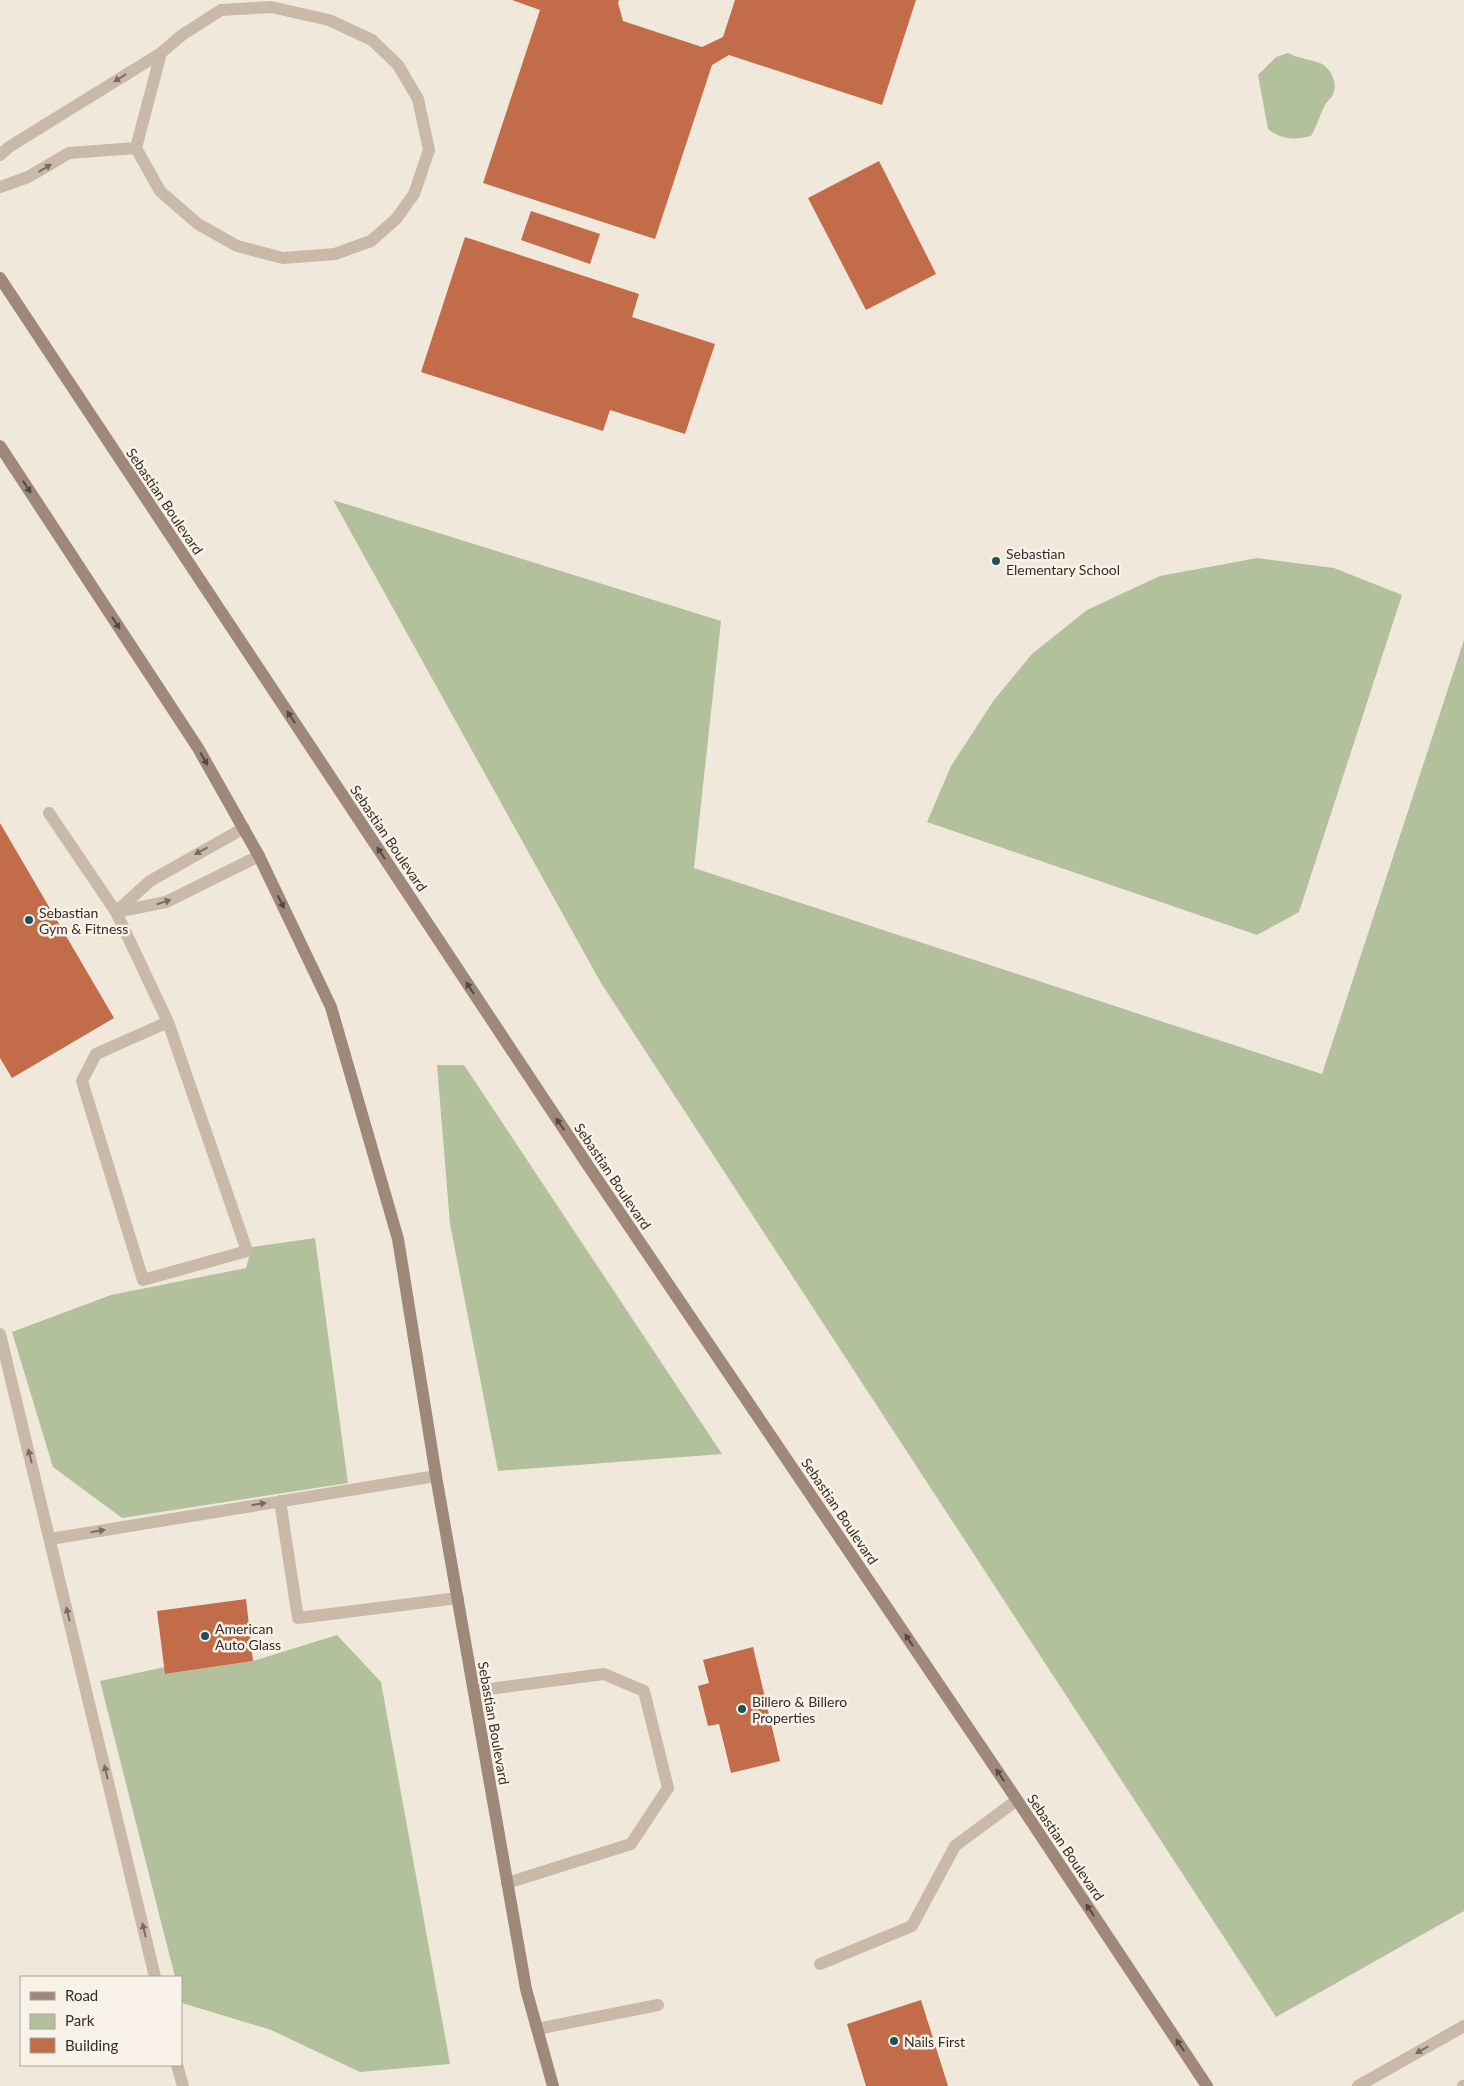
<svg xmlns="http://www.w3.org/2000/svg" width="1464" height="2086" viewBox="0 0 1464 2086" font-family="Lato,sans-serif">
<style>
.green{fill:#b3c09c}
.building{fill:#c36c49}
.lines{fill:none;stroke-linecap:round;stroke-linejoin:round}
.lane{stroke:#c9b9a8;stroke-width:12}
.street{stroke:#c9b9a8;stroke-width:12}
.secondary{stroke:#9d887a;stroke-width:12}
.oneway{fill:#786c62}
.oneway2{fill:#554841}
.poi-dot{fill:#1f5157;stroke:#f9f2e9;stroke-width:2}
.labels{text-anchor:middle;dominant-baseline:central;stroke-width:5;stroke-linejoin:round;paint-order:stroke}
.street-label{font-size:14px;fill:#362d28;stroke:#f9f2e9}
.poi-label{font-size:14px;fill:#362d28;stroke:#f9f2e9;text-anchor:start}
</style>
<rect width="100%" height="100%" fill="#f1e8dc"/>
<!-- green -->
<g class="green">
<path d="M1288,53C1299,59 1311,59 1322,64C1331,69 1338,84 1333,94C1331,99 1326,102 1324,107C1319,117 1317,126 1311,136C1295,140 1281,140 1268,129L1258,75L1276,57Z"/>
<path d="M333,500L721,621L694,868L1322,1074L1464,640V1911L1276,2017L601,983Z"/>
<path d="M1257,558L1334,568L1402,595L1299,912L1257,935L927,822L951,766L994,700L1032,654L1087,610L1160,576Z"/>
<path d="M437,1065H464L722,1454L498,1471L450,1224Z"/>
<path d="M315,1238L348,1483L122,1518L53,1467L12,1332L111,1295L246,1268L252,1247Z"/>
<path d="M337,1635L381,1682L450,2064L360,2072L271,2030L182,2003L181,1977H175L100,1681L165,1667L166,1674L253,1661Z"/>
</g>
<!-- building -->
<g class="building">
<path d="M512,0H619L618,3L623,21L702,47L723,37L735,0H916L882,105L729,55L712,65L655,239L483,183L540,10Z"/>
<path d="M879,161L936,274L866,310L808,198Z"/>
<path d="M531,211L600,234L590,264L521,240Z"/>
<path d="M465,237L639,294L632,317L715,344L685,434L610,410L603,431L421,372Z"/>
<path d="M0,823L114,1018L12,1078L0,1058Z"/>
<path d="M246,1599L253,1661L165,1674L157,1611Z"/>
<path d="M753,1647L780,1761L731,1773L719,1724L708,1726L698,1686L709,1683L703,1660Z"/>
<path d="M921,2000L948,2086H866L847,2024Z"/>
</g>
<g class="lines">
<!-- lane -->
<g class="lane">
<path d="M271,7L329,20L372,40L398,65L418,99L429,150L414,194L396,219L371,241L335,254L283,258L237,246L198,224L160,191L136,148L161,53L182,35L221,10Z"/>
<path d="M0,155L9,147L161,53"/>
<path d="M0,187L28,177L69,153L136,148"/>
<path d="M49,813L116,912L168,1022L247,1251L143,1280L82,1081L96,1054L168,1022"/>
<path d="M116,912L166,902L259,856"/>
<path d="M116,912L150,881L244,828"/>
<path d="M0,1334L155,1977"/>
<path d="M280,1501L298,1618L458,1598"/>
<path d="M50,1539L436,1476"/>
<path d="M474,1691L604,1674L644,1691L668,1788L631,1844L507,1883"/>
<path d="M820,1964L912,1926L955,1846L1017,1800"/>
<path d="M537,2029L658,2005"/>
<path d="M177,2065L183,2086"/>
</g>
<!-- street -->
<g class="street">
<path d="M1358,2086L1464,2026"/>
<path d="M1463,2086H1464"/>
</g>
<!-- secondary -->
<g class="secondary">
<path d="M0,278L587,1164L1017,1800L1207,2086"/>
<path d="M0,446L198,748L259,856L331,1007L398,1239L436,1476L526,1989L553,2086"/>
</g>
</g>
<!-- one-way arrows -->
<defs><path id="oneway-solid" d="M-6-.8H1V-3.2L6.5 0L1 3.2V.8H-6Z" transform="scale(1.25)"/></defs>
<g class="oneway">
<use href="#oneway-solid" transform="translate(120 78) rotate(148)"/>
<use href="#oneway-solid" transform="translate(45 168) rotate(-31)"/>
<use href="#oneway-solid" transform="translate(201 851) rotate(151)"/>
<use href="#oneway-solid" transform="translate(164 902) rotate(-18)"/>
<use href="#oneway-solid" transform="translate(30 1456) rotate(-104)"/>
<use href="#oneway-solid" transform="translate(259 1504) rotate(-9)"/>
<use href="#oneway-solid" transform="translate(98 1531) rotate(-9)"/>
<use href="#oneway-solid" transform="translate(68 1614) rotate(-103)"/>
<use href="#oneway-solid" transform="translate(106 1772) rotate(-103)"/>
<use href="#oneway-solid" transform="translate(144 1930) rotate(-103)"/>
<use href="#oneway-solid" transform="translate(1422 2050) rotate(150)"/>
</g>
<g class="oneway2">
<use href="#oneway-solid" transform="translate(27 487) rotate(57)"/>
<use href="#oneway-solid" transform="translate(116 623) rotate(57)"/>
<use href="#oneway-solid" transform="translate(291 717) rotate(-124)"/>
<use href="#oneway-solid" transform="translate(204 759) rotate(60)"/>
<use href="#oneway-solid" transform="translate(381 853) rotate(-124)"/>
<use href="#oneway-solid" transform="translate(281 902) rotate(64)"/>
<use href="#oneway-solid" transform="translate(470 988) rotate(-124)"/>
<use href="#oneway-solid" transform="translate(560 1124) rotate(-124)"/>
<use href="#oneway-solid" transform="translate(909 1640) rotate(-124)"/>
<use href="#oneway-solid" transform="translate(1000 1775) rotate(-124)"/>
<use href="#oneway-solid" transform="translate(1090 1910) rotate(-124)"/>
<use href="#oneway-solid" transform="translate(1180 2045) rotate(-124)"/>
</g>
<!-- markers -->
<g class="poi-dot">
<circle cx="996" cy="561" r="5"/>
<circle cx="29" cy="920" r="5"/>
<circle cx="205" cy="1636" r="5"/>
<circle cx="742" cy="1709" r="5"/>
<circle cx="894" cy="2041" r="5"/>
</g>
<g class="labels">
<!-- street labels -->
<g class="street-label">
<text transform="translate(165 501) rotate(56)">Sebastian Boulevard</text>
<text transform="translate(389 838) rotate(56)">Sebastian Boulevard</text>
<text transform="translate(613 1176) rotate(56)">Sebastian Boulevard</text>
<text transform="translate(840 1511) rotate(56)">Sebastian Boulevard</text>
<text transform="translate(494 1723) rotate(80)">Sebastian Boulevard</text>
<text transform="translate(1066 1847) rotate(56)">Sebastian Boulevard</text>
</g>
<!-- poi labels -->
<g class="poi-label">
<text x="1006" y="553">Sebastian<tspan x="1006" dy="16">Elementary School</tspan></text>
<text x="39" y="912">Sebastian<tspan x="39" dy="16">Gym &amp; Fitness</tspan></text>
<text x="215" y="1628">American<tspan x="215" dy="16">Auto Glass</tspan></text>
<text x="752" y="1701">Billero &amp; Billero<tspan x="752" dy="16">Properties</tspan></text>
<text x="904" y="2041">Nails First</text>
</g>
</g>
<!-- legend -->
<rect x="20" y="1976" width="162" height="90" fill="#f9f2e9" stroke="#aba39c"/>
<rect x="30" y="1992" width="25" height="8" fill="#9d887a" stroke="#aba39c"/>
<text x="65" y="2001" font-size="15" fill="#362d28">Road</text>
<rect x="30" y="2014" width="25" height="15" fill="#b3c09c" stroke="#aba39c"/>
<text x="65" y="2026" font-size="15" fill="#362d28">Park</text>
<rect x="30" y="2038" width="25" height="15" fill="#c36c49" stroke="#aba39c"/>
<text x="65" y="2051" font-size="15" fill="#362d28">Building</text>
</svg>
